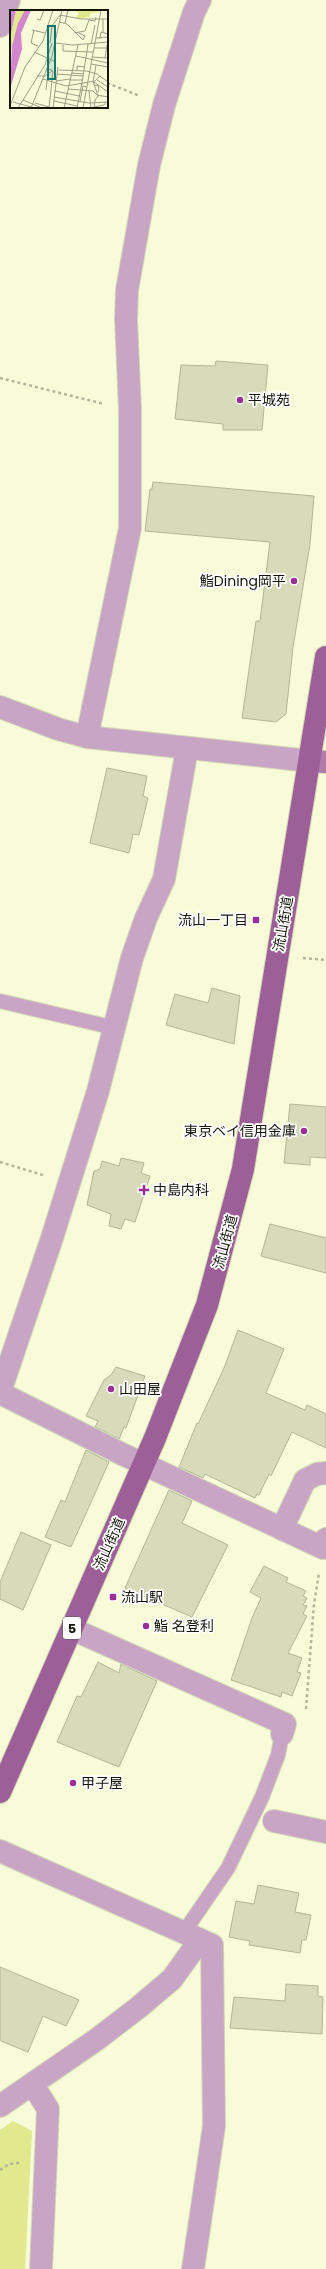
<svg xmlns="http://www.w3.org/2000/svg" width="326" height="2269" viewBox="0 0 326 2269" font-family="Poppins,'Noto Sans JP',sans-serif">
<style>
.green{fill:#e1e88d}
.building{fill:#d7dbb9;stroke:#b3b695}
.lines{fill:none;stroke-linecap:round;stroke-linejoin:round}
.service-casing{stroke:#d3d6b7;stroke-width:16}
.pedestrian-casing{stroke:#d3d6b7;stroke-width:24}
.minor-casing{stroke:#d3d6b7;stroke-width:24}
.tertiary-casing{stroke:#d3d6b7;stroke-width:24}
.secondary-casing{stroke:#d3d6b7;stroke-width:24}
.primary-casing{stroke:#d3d6b7;stroke-width:24}
.path{stroke:#b2b599;stroke-width:2.5;stroke-dasharray:3 3;stroke-linecap:butt}
.service{stroke:#c8a5c4;stroke-width:14}
.pedestrian{stroke:#c8a5c4;stroke-width:22}
.minor{stroke:#c8a5c4;stroke-width:22}
.tertiary{stroke:#c8a5c4;stroke-width:22}
.secondary{stroke:#af7caa;stroke-width:22}
.primary{stroke:#9c5f97;stroke-width:22}
.poi-dot{fill:#993093;stroke:#fff;stroke-width:1.5}
.labels{text-anchor:middle;dominant-baseline:central;stroke-width:3.5;stroke-linejoin:round;paint-order:stroke}
.shield{fill:#fff;stroke:#5b5c54;stroke-width:1}
.shield-label{font-size:13px;font-weight:bold;fill:#15160a}
.poi-label{font-size:14px;fill:#15160a;stroke:#fff;text-anchor:start}
.street-label{font-size:14px;fill:#15160a;stroke:#fff}
.inset-road{fill:none;stroke:#9d9f86;stroke-width:1}
.view{fill:#0f766e;fill-opacity:0.15;stroke:#0f766e;stroke-width:2}
.inset-edge{fill:none;stroke:#15160a;stroke-width:2}
</style>
<rect width="100%" height="100%" fill="#f7fbd8"/>
<!-- green -->
<path class="green" d="M13,2121L32,2131L25,2269H0V2130Z"/>
<!-- building -->
<g class="building">
<path d="M216,361L268,365L262,430H223V424L175,419L181,365L215,366Z"/>
<path d="M153,482L314,496L310,544L293,647L286,714L276,722L242,718L256,621H260L270,542L145,531L150,489H152Z"/>
<path d="M107,768L147,776L143,796L148,798L139,835L133,834L129,853L90,843Z"/>
<path d="M212,988L240,996L234,1044L166,1025L175,994L208,1003Z"/>
<path d="M290,1104L326,1107V1158L310,1157V1165L284,1163Z"/>
<path d="M121,1158L144,1163L141,1173L150,1176L135,1222L125,1219L121,1229L109,1226L111,1214L87,1205L94,1171L100,1169L102,1161L119,1166Z"/>
<path d="M270,1224L326,1238V1273L261,1256Z"/>
<path d="M238,1330L284,1349L266,1393L305,1410L307,1405L326,1414V1448L292,1432L271,1476L269,1474L259,1495L257,1494L255,1498L205,1474L203,1478L179,1467L197,1423L198,1424L224,1368Z"/>
<path d="M116,1367L145,1376L126,1428L124,1427L119,1439L95,1427L98,1421L86,1416L104,1380L111,1375Z"/>
<path d="M86,1450L109,1462L71,1547L45,1537L61,1500L65,1502Z"/>
<path d="M169,1490L192,1501L182,1523L228,1545L192,1617L125,1588Z"/>
<path d="M21,1532L51,1545L23,1610L0,1599V1582Z"/>
<path d="M264,1566L288,1578L286,1582L306,1591L303,1596L307,1598L303,1605L307,1606L303,1614L307,1616L288,1653L302,1658L297,1672L301,1673L292,1696L282,1692L281,1697L231,1680L252,1618L261,1598L250,1592Z"/>
<path d="M98,1662L119,1673L121,1664L157,1681L119,1767L57,1742L77,1696L81,1697Z"/>
<path d="M258,1885L299,1893L295,1912L311,1915L306,1940H302L300,1953L249,1945L250,1941L229,1937L236,1901L254,1904Z"/>
<path d="M0,1967L79,2000L66,2026L43,2016L28,2052L1,2041L0,2039Z"/>
<path d="M286,1984L318,1986V1996L323,1997L322,2034L230,2028L234,1997L285,2001Z"/>
</g>
<g class="lines">
<defs>
<g id="service">
<path d="M0,1001L115,1028"/>
<path d="M184,1932L228,1868L262,1797L278,1755L282,1734"/>
</g>
<path id="pedestrian" d="M274,1821L326,1832"/>
<g id="minor">
<path d="M87,737L130,528V410L126,319L127,290L149,165L164,105L194,12L200,0"/>
<path d="M0,1392L52,1238L98,1091L132,958L146,918L164,879L187,749"/>
<path d="M0,1393L122,1454L323,1548L326,1539"/>
<path d="M282,1529L305,1480L317,1474L326,1473"/>
<path d="M72,1629L285,1724L282,1734"/>
<path d="M0,1851L212,1945L214,2126L193,2269"/>
<path d="M33,2085L48,2109L41,2269"/>
</g>
<g id="tertiary">
<path d="M0,26L9,0"/>
<path d="M0,707L58,729L87,737L310,761"/>
<path d="M0,2106L96,2040L139,2007L172,1979L200,1940"/>
</g>
<path id="secondary" d="M310,761L326,762"/>
<path id="primary" d="M0,1792L155,1438L207,1305L243,1169L326,657"/>
</defs>
<!-- service casing -->
<use href="#service" class="service-casing"/>
<!-- pedestrian casing -->
<use href="#pedestrian" class="pedestrian-casing"/>
<!-- minor casing -->
<use href="#minor" class="minor-casing"/>
<!-- tertiary casing -->
<use href="#tertiary" class="tertiary-casing"/>
<!-- secondary casing -->
<use href="#secondary" class="secondary-casing"/>
<!-- primary casing -->
<use href="#primary" class="primary-casing"/>
<!-- path -->
<g class="path">
<path d="M107,83L140,96"/>
<path d="M0,378L104,404"/>
<path d="M303,958L326,960"/>
<path d="M0,1162L46,1176"/>
<path d="M306,1709L314,1604L319,1573"/>
<path d="M0,2170L9,2164L20,2163"/>
</g>
<!-- service -->
<use href="#service" class="service"/>
<!-- pedestrian -->
<use href="#pedestrian" class="pedestrian"/>
<!-- minor -->
<use href="#minor" class="minor"/>
<!-- tertiary -->
<use href="#tertiary" class="tertiary"/>
<!-- secondary -->
<use href="#secondary" class="secondary"/>
<!-- primary -->
<use href="#primary" class="primary"/>
</g>
<!-- markers -->
<g class="poi-dot">
<circle cx="240" cy="400" r="4"/>
<circle cx="294" cy="581" r="4"/>
<rect x="252" y="916" width="8" height="8" rx="2"/>
<circle cx="304" cy="1131" r="4"/>
<path d="M142 1184h4v4h4v4h-4v4h-4v-4h-4v-4h4z"/>
<circle cx="111" cy="1389" r="4"/>
<rect x="109" y="1593" width="8" height="8" rx="2"/>
<circle cx="146" cy="1626" r="4"/>
<circle cx="73" cy="1783" r="4"/>
</g>
<g class="labels">
<!-- shield labels -->
<rect class="shield" x="63" y="1617" width="18" height="22" rx="3"/>
<g class="shield-label">
<text x="72" y="1628">5</text>
</g>
<!-- poi labels -->
<g class="poi-label">
<text x="248" y="400">平城苑</text>
<text x="286" y="581" text-anchor="end">鮨Dining岡平</text>
<text x="248" y="920" text-anchor="end">流山一丁目</text>
<text x="296" y="1131" text-anchor="end">東京ベイ信用金庫</text>
<text x="153" y="1190">中島内科</text>
<text x="119" y="1389">山田屋</text>
<text x="121" y="1597">流山駅</text>
<text x="154" y="1626">鮨 名登利</text>
<text x="81" y="1783">甲子屋</text>
</g>
<!-- street labels -->
<g class="street-label">
<text transform="translate(283 924) rotate(-80)">流山街道</text>
<text transform="translate(225 1242) rotate(-75)">流山街道</text>
<text transform="translate(109 1544) rotate(-66)">流山街道</text>
</g>
</g>
<!-- overview -->
<g transform="translate(10 10)">
<rect width="98" height="98" fill="#f7fbd8"/>
<path d="M6,0H15L7,16L0,46V28ZM63,0H83L90,2L81,3L79,7L73,8H66L69,3Z" fill="#e1e88d"/>
<path d="M1,0H6L0,28V4ZM15,0H21L11,23L12,39L0,79L2,36L8,13Z" fill="#d386cc"/>
<path class="inset-road" d="M27,9L30,10L34,0M49,12L57,14L73,30L75,26L69,23M55,13L58,0M22,20L35,23M24,20L21,33L28,36M93,22V9M64,23L75,21L79,10L85,11L86,7M86,28L98,27M90,29L91,22L98,24M40,33L42,16L50,5L71,9H98M45,33L63,35L98,32M81,34L85,15M53,35V41L83,42M84,38H98M24,42L44,51M66,46L98,53M82,47L98,48M95,48L97,35M81,54L98,57M37,58L43,61L39,98M49,60L77,61L87,64L98,72M67,60V56L75,57M62,63L74,64M47,64L73,66M27,66H35L42,61M33,69L56,76L85,71L90,66M60,70H73M87,70L98,77M46,71L60,69M83,71L88,86L85,90L84,98M83,72L86,55M84,72L98,82M72,73L78,34M84,76L88,75L89,81L87,82M58,79L83,81L87,85L98,87M36,80L38,64M45,81L69,86M79,81L81,98M44,87L79,93L98,92M13,90L32,98M44,91L67,96M70,91L73,76L77,77M3,92L21,97M25,93L39,97M0,96L15,57L33,31L43,0M84,97L94,95L96,92M8,98L35,55L42,33M21,98L42,46L52,0M43,98L48,57M54,98L68,35M67,98L72,73M73,98L91,0"/>
<path class="view" d="M38,16H45V69H38Z"/>
<rect width="98" height="98" class="inset-edge"/>
</g>
</svg>
